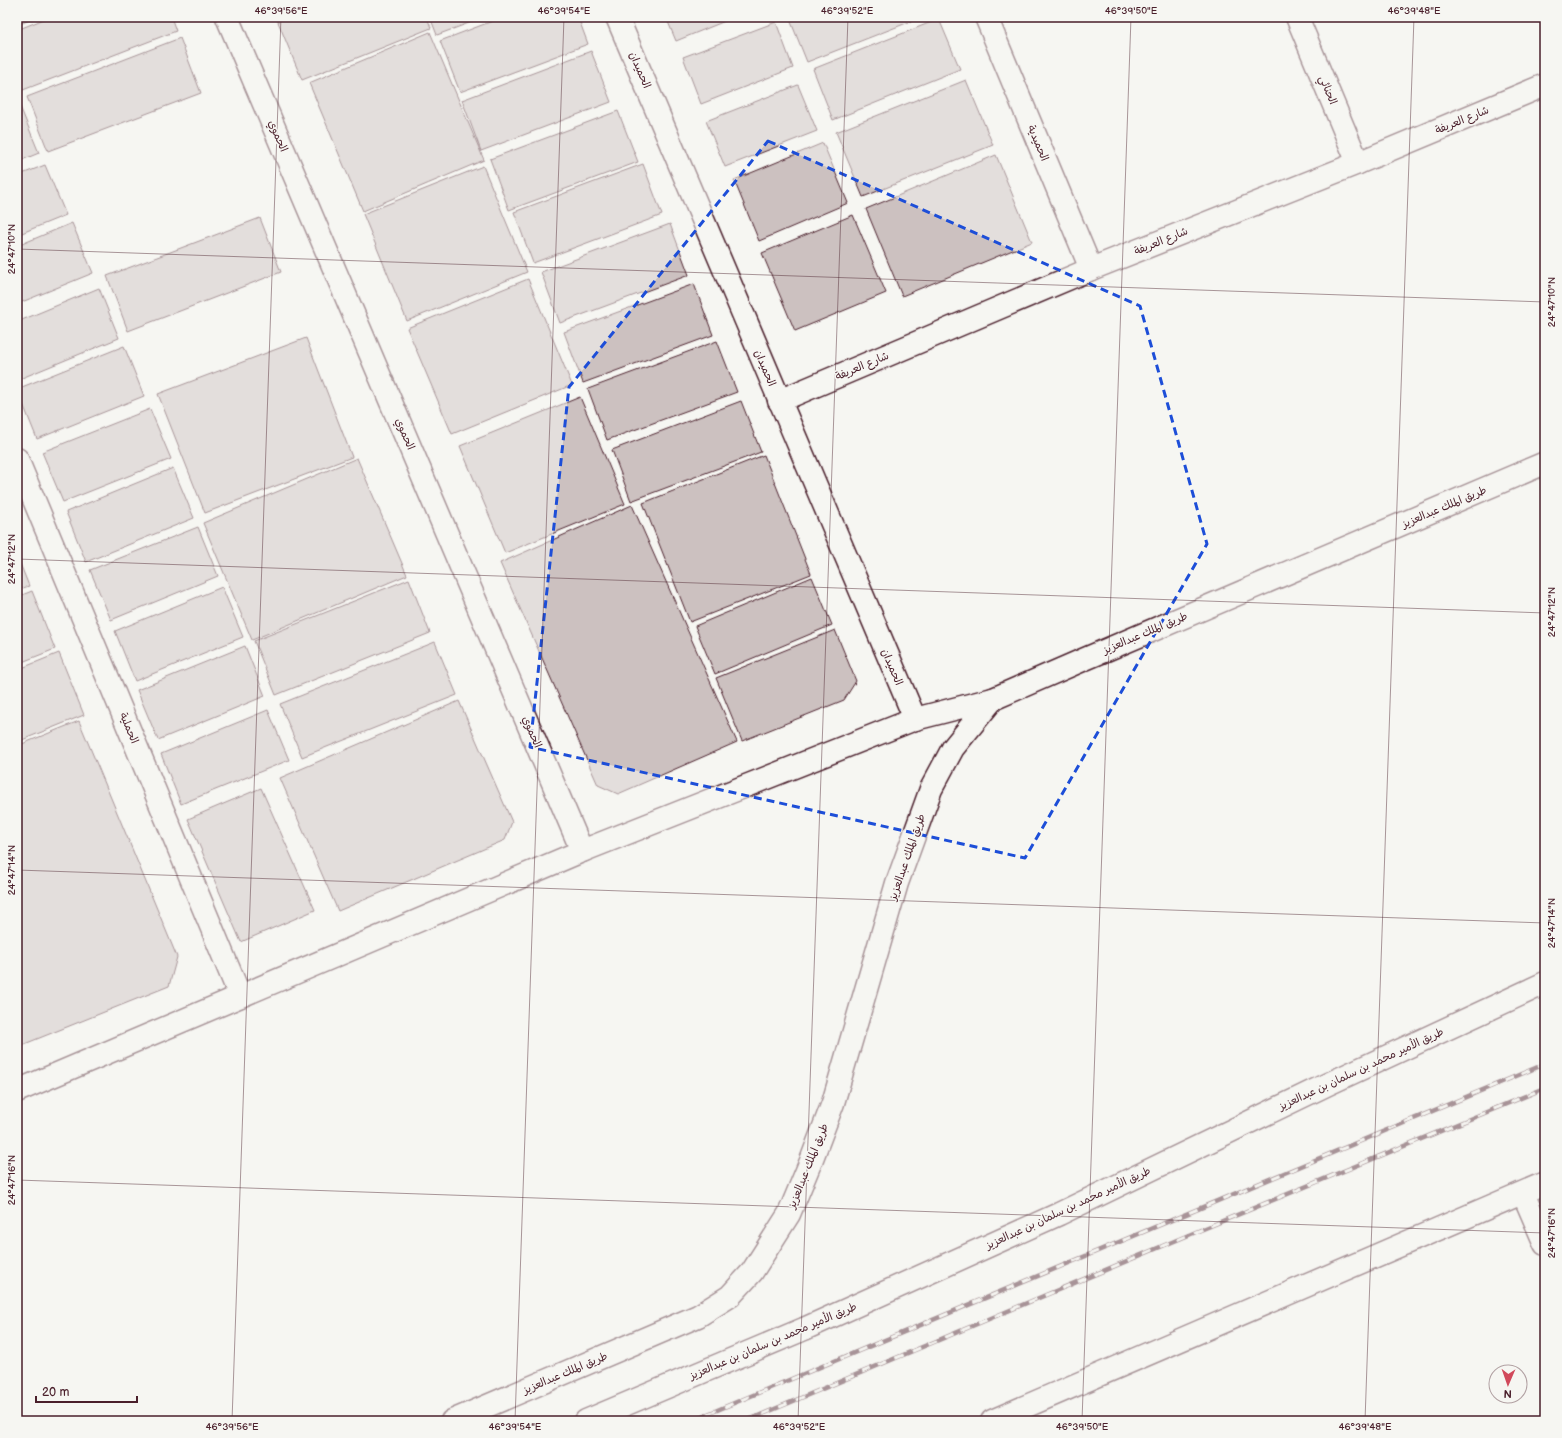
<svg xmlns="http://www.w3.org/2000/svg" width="1562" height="1438" viewBox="0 0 1562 1438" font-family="'Balsamiq Sans','Playpen Sans Arabic',sans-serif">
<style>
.building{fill:#ccc1c0;stroke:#4a1f2b}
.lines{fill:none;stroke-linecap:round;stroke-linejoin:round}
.street-casing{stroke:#4a1f2b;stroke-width:25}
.primary-casing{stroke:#4a1f2b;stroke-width:25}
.street{stroke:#f6f6f2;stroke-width:22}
.primary{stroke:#f6f6f2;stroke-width:22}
.rail-casing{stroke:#4a1f2b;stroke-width:4.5}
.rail{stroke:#f6f6f2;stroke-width:3;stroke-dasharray:9;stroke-linecap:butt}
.marked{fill:none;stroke:#1d4ed8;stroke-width:3;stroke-dasharray:8 5;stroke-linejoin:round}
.ticks{fill:none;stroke:#4a1f2b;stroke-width:1;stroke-opacity:0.45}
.labels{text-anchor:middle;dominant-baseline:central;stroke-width:3;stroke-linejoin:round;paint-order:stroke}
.street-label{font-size:11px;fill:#4a1f2b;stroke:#f6f6f2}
.neatline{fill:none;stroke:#4a1f2b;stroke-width:1.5}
.ticks-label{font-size:10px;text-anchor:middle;fill:#4a1f2b}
</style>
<rect width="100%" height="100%" fill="#f6f6f2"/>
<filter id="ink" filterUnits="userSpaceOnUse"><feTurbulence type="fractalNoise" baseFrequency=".025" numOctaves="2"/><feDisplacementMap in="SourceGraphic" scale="8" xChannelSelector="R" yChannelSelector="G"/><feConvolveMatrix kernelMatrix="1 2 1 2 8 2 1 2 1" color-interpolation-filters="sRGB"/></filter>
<g filter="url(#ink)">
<!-- building -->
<g class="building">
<path d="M17,17H38L17,25Z"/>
<path d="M49,17H171L176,31L23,90L17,74V30Z"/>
<path d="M276,17H427L431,28L302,80Z"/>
<path d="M430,17H485L437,35Z"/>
<path d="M503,17H578L588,44L460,92L440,41Z"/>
<path d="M666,17H735L676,41Z"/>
<path d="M789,17H922L807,62Z"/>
<path d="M939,19L960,69L833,120L813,69Z"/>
<path d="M776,22L793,68L701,104L683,57Z"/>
<path d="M430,32L484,160L363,211L309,83Z"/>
<path d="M180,38L201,93L48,151L27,97Z"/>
<path d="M591,51L611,102L481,151L462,100Z"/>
<path d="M966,80L993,145L863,197L836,132Z"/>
<path d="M798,85L817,131L725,167L706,121Z"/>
<path d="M17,104H19L39,153L17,162Z"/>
<path d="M618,111L638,162L509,210L490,159Z"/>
<path d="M823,143L848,203L759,241L734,180Z"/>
<path d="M996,155L1032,242L902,296L866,209Z"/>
<path d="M643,164L662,215L533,263L514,212Z"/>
<path d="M45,165L66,215L17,235V176Z"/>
<path d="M483,166L527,272L407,321L363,214Z"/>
<path d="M853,215L886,293L795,331L762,253Z"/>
<path d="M260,218L281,272L128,331L107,276Z"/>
<path d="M72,223L93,273L17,304V246Z"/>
<path d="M670,224L689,275L560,323L541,272Z"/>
<path d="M528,279L572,385L452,434L407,328Z"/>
<path d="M694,284L713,335L583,383L564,332Z"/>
<path d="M99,288L119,338L17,380V322Z"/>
<path d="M306,338L352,457L205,513L158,394Z"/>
<path d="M717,341L737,392L607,440L588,389Z"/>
<path d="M124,346L144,396L37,439L17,389Z"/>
<path d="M580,397L625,504L505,553L460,446Z"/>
<path d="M741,401L761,452L631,501L612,450Z"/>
<path d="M150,409L171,459L63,502L42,452Z"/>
<path d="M764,455L811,574L690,622L643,503Z"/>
<path d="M357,458L407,575L252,640L203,523Z"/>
<path d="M173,468L194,518L86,562L66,512Z"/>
<path d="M632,505L737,742L618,794L598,785L500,563Z"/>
<path d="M198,527L218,576L111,620L90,570Z"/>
<path d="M17,556L29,586L17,590Z"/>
<path d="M812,577L832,625L715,674L695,626Z"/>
<path d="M409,579L430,633L276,695L254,641Z"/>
<path d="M222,587L243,637L135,681L115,631Z"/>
<path d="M32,591L55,649L17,664V597Z"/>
<path d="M835,630L856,681L844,700L742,741L716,678Z"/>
<path d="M435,642L457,695L302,757L280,704Z"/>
<path d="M245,646L265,696L158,740L137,690Z"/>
<path d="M59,653L84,715L17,742V670Z"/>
<path d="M459,701L512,822L505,840L338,911L280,778Z"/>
<path d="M268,710L289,760L181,804L161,754Z"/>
<path d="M79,721L177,957L169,986L17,1047V746Z"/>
<path d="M261,788L315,910L241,942L188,819Z"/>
</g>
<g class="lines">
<defs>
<g id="street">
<path d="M227,17L582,851"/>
<path d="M617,17L915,719"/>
<path d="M986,17L1091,269"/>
<path d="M1297,17L1358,163"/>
<path d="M779,401L1091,269L1358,163L1545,85"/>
<path d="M17,459L240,996"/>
<path d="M17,1091L582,851L915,719L993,699"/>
<path d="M1523,1193L1545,1244"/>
</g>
<g id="primary">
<path d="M452,1421L698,1316L730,1296L752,1272L789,1214L811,1161L833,1103L897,883L931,789L953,748L993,699L1085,659L1545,463"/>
<path d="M586,1421L804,1329L1059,1214L1328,1084L1545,983"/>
<path d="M992,1421L1545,1183"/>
</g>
</defs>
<!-- street casing -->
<use href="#street" class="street-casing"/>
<!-- primary casing -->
<use href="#primary" class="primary-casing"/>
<!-- street -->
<use href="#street" class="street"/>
<!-- primary -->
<use href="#primary" class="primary"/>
<defs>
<g id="rail">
<path d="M691,1421L1545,1064"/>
<path d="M746,1421L1203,1229L1545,1088"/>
</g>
</defs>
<!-- rail casing -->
<use href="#rail" class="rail-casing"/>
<!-- rail -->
<use href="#rail" class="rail"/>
</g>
</g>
<!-- marked area -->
<path d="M0 0H1562V1438H0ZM768,141L1140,306L1207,544L1025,858L530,747L569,387Z" fill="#f6f6f2" fill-opacity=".55" fill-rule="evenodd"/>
<path class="marked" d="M768,141L1140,306L1207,544L1025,858L530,747L569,387Z"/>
<!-- ticks -->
<path class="ticks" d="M17,249L1545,302M17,559L1545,613M17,870L1545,923M17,1180L1545,1233M232,1421L281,17M515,1421L564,17M798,1421L848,17M1082,1421L1131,17M1365,1421L1414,17"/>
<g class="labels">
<!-- street labels -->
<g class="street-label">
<text transform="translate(640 70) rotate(67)">الحميدان</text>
<text transform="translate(1328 90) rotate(67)">الحنائي</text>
<text transform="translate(1462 120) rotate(-22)">شارع العريفة</text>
<text transform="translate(278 136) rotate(67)">الحموي</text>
<text transform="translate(1038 143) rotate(67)">الحميدية</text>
<text transform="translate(1161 241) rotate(-22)">شارع العريفة</text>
<text transform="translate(862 366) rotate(-23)">شارع العريفة</text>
<text transform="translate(765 368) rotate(67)">الحميدان</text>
<text transform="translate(405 434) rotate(67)">الحموي</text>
<text transform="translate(1444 507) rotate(-23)">طريق الملك عبدالعزيز</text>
<text transform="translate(1145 633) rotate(-23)">طريق الملك عبدالعزيز</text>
<text transform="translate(892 667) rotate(67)">الحميدان</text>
<text transform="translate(129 728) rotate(67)">الحملية</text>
<text transform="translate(532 732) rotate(67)">الحموي</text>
<text transform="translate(907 857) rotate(-71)">طريق الملك عبدالعزيز</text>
<text transform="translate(1361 1069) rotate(-25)">طريق الأمير محمد بن سلمان بن عبدالعزيز</text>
<text transform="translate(808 1166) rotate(-68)">طريق الملك عبدالعزيز</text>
<text transform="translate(1068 1208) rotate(-25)">طريق الأمير محمد بن سلمان بن عبدالعزيز</text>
<text transform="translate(773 1341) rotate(-23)">طريق الأمير محمد بن سلمان بن عبدالعزيز</text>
<text transform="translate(565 1373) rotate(-23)">طريق الملك عبدالعزيز</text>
</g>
</g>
<!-- margin -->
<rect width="1562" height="1438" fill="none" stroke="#f6f6f2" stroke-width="44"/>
<!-- north arrow -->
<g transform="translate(1508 1384) rotate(182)"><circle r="19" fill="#f6f6f2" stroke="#b1a0a2"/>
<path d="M0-3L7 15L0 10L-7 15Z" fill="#d1495b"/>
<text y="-6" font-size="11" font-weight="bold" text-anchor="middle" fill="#4a1f2b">N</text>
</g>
<!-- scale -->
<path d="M36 1396v6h101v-6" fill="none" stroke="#4a1f2b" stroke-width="2"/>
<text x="42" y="1396" font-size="12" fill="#4a1f2b" stroke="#f6f6f2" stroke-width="3" paint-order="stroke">20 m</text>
<rect x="22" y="22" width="1518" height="1394" class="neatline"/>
<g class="ticks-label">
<text x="281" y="14">46°39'56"E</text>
<text x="564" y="14">46°39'54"E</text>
<text x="847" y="14">46°39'52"E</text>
<text x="1131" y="14">46°39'50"E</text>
<text x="1414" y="14">46°39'48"E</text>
<text transform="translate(11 249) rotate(-90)" y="4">24°47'10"N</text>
<text transform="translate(1551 302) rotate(-90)" y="4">24°47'10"N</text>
<text transform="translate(11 559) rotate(-90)" y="4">24°47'12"N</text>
<text transform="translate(1551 612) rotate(-90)" y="4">24°47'12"N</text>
<text transform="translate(11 870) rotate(-90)" y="4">24°47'14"N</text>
<text transform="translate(1551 923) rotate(-90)" y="4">24°47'14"N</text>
<text transform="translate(11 1180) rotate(-90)" y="4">24°47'16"N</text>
<text transform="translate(1551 1233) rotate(-90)" y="4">24°47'16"N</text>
<text x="232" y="1430">46°39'56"E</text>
<text x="515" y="1430">46°39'54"E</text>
<text x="799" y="1430">46°39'52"E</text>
<text x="1082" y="1430">46°39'50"E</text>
<text x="1365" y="1430">46°39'48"E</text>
</g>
</svg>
